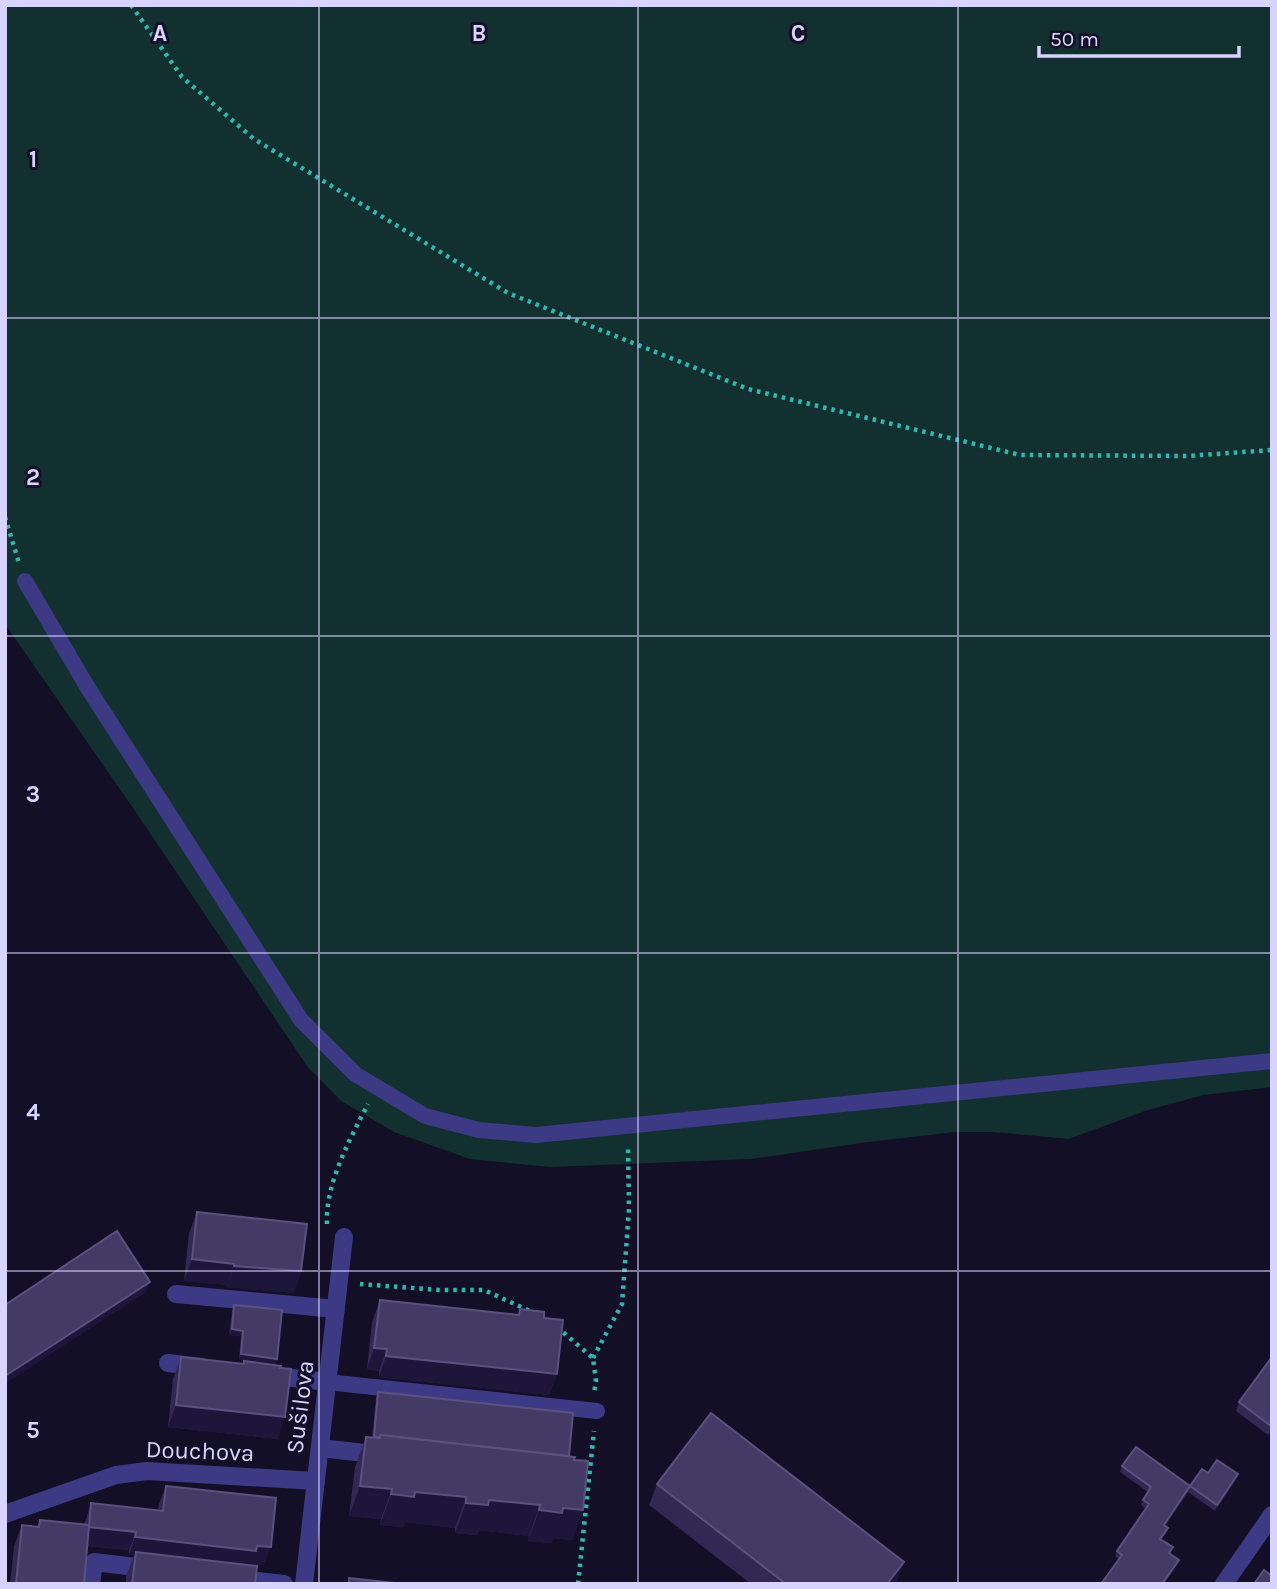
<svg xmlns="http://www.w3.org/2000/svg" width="1277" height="1589" viewBox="0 0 1277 1589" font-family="Karla,sans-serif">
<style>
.green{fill:#12302f}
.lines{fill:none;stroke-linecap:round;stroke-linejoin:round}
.path{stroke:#2fb8b0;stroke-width:4.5;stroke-dasharray:3.5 5;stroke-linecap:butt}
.service{stroke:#3d3a85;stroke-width:16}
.minor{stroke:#3d3a85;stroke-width:18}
.wall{fill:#312854}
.shaded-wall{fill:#1d163a}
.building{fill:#433a66;stroke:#5a527e;stroke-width:2}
.grid{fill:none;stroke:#d9d4ff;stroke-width:2;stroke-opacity:0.55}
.labels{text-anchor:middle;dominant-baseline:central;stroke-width:6;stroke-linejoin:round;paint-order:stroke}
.street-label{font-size:24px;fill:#d9d4ff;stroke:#130f26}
.grid-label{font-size:23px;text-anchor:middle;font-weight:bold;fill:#d9d4ff;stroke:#130f26;stroke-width:6;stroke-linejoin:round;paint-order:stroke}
</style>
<rect width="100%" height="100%" fill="#130f26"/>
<!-- green -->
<path class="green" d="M5,5H1272V1087L1203,1095L1145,1111L1069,1139L993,1132H955L868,1142L751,1159L550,1167L470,1159L394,1132L341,1101L307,1066L131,805L5,624Z"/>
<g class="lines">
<!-- path -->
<g class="path">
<path d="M131,5L182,77L254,139L508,293L748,389L1020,455L1187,456L1272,450"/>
<path d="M5,517L19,563"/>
<path d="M327,1224C325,1184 350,1139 368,1104"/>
<path d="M360,1284L439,1290H484L532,1312"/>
<path d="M557,1327L593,1358L596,1381L594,1393"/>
<path d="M593,1358L622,1304L629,1209L628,1146"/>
<path d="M578,1584L594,1431"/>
</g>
<!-- service -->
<g class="service">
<path d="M25,581L88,688L301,1020L355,1074L425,1116L479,1130L536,1135L1272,1061"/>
<path d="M327,1382L597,1411"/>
</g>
<!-- minor -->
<g class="minor">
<path d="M176,1294L336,1309"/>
<path d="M168,1363L202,1367"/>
<path d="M268,1375L327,1382"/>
<path d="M320,1448L383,1455"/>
<path d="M5,1514L116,1475L147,1471L316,1481"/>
<path d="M232,1578L284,1584"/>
<path d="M91,1584L94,1562L152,1569"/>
<path d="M304,1584L344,1237"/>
<path d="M1224,1584L1272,1515"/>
</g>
</g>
<!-- wall -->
<g class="wall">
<path d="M197,1212L301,1271L294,1293L226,1287L227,1285L184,1281L189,1233Z"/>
<path d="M380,1300L518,1315L520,1309L544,1318L557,1374L549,1395L379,1377V1371L367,1369L372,1322Z"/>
<path d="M234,1305L277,1359L275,1364L239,1360L241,1336L229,1335L232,1311Z"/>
<path d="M181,1357L243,1364L244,1361L278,1439L168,1427L173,1379Z"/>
<path d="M1272,1357V1430L1268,1435L1236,1411L1239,1402Z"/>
<path d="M378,1392L569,1456L574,1460L583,1510L572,1540L553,1538L551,1543L528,1541L529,1536L479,1530L477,1535L455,1533V1528L405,1522L403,1527L380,1525L381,1519L349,1516L355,1467L366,1437H372L376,1398Z"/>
<path d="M1122,1466L1190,1486L1208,1473L1236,1480L1215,1511L1188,1492L1165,1526L1166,1533L1161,1540L1170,1554L1179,1560L1177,1565L1164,1584H1101L1119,1559L1115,1557L1117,1551L1146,1509L1141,1505L1148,1492L1120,1472Z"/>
<path d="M657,1484L896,1584H751L649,1505Z"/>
<path d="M166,1486L264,1565L251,1564V1566L255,1584H126V1577L134,1555H129V1550L87,1546L84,1584H10L14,1546L22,1525L37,1527L40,1520L84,1525L91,1503L158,1510L159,1504Z"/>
</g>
<!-- shaded-wall -->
<g class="shaded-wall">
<path d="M192,1259L234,1264L227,1285L184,1281Z"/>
<path d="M234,1266L301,1271L294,1293L226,1287Z"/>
<path d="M150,1282L146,1292L5,1384V1376Z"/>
<path d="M232,1329L243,1331L241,1336L229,1335Z"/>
<path d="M374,1348L387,1349L379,1371L367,1369Z"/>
<path d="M241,1354L277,1359L275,1364L239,1360Z"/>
<path d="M386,1356L557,1374L549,1395L379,1377Z"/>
<path d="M176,1405L285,1417L278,1439L168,1427Z"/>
<path d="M1238,1474L1236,1480L1215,1511L1217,1505Z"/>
<path d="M360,1486L392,1489L381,1519L349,1516Z"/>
<path d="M1190,1486L1188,1492L1162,1531L1164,1525Z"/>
<path d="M415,1492L466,1497L455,1528L405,1522L403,1527L380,1525L391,1494Z"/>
<path d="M489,1500L540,1505L529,1536L479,1530L477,1535L455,1533L466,1503Z"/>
<path d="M563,1508L583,1510L572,1540L553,1538L551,1543L528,1541L539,1510Z"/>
<path d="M89,1527L136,1532L129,1550L82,1545Z"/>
<path d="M135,1537L257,1546L271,1547L264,1565L251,1564L250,1569L136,1552L134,1555H129Z"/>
<path d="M1179,1560L1177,1565L1164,1584H1162Z"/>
<path d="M904,1562L896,1584H887Z"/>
</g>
<!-- building -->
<g class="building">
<path d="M197,1212L307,1224L301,1271L234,1266V1264L192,1259Z"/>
<path d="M117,1231L150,1282L5,1376V1305Z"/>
<path d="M380,1300L519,1315L520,1309L544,1312V1318L563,1320L557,1374L386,1356L387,1349L374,1348Z"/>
<path d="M234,1305L282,1310L277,1359L241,1354L243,1331L232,1329Z"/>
<path d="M181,1357L244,1364V1361L281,1366L280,1368L291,1369L285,1417L176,1405Z"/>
<path d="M1272,1357V1426H1271L1239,1402Z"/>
<path d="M378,1392L573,1413L569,1456L380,1435V1437H374Z"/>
<path d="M711,1413L904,1562L887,1584H786L657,1484Z"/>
<path d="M380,1435L575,1457L574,1460L588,1461L583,1510L563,1508L562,1513L539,1510L540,1505L489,1500L488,1505L466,1503V1497L415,1492L414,1497L391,1494L392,1489L360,1486L366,1437L380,1438Z"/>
<path d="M1136,1447L1190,1486L1164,1525L1168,1528L1160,1539L1173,1547L1169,1553L1179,1560L1162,1584H1101L1122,1555L1117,1551L1149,1504L1143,1500L1151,1487L1122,1466Z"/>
<path d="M1217,1460L1238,1474L1217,1505L1190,1486L1202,1469L1208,1473Z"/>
<path d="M166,1486L276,1498L271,1547L257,1546L256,1551L135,1537L136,1532L89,1527L91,1503L163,1511Z"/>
<path d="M40,1520L89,1525L84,1584H16L22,1525L39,1527Z"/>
<path d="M136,1552L257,1566L255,1584H132Z"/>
<path d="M1264,1570L1272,1576V1584H1254Z"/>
<path d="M349,1578L404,1584H349Z"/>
</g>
<!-- grid -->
<path class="grid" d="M319,5V1584M638,5V1584M958,5V1584M5,318H1272M5,636H1272M5,953H1272M5,1271H1272"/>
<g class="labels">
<!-- street labels -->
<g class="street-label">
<text transform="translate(300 1407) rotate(-83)">Sušilova</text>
<text transform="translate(200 1451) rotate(2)">Douchova</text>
</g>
</g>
<g class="grid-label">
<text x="160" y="41">A</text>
<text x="479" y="41">B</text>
<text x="798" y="41">C</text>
<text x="33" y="167">1</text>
<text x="33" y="485">2</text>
<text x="33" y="802">3</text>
<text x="33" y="1120">4</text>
<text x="33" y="1438">5</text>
</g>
<!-- border -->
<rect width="1277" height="1589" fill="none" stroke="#d9d4ff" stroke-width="14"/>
<!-- scale -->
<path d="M1039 46v10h200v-10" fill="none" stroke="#d9d4ff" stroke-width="3.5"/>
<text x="1050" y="46" font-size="21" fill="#d9d4ff" stroke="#130f26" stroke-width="5" paint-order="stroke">50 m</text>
</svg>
